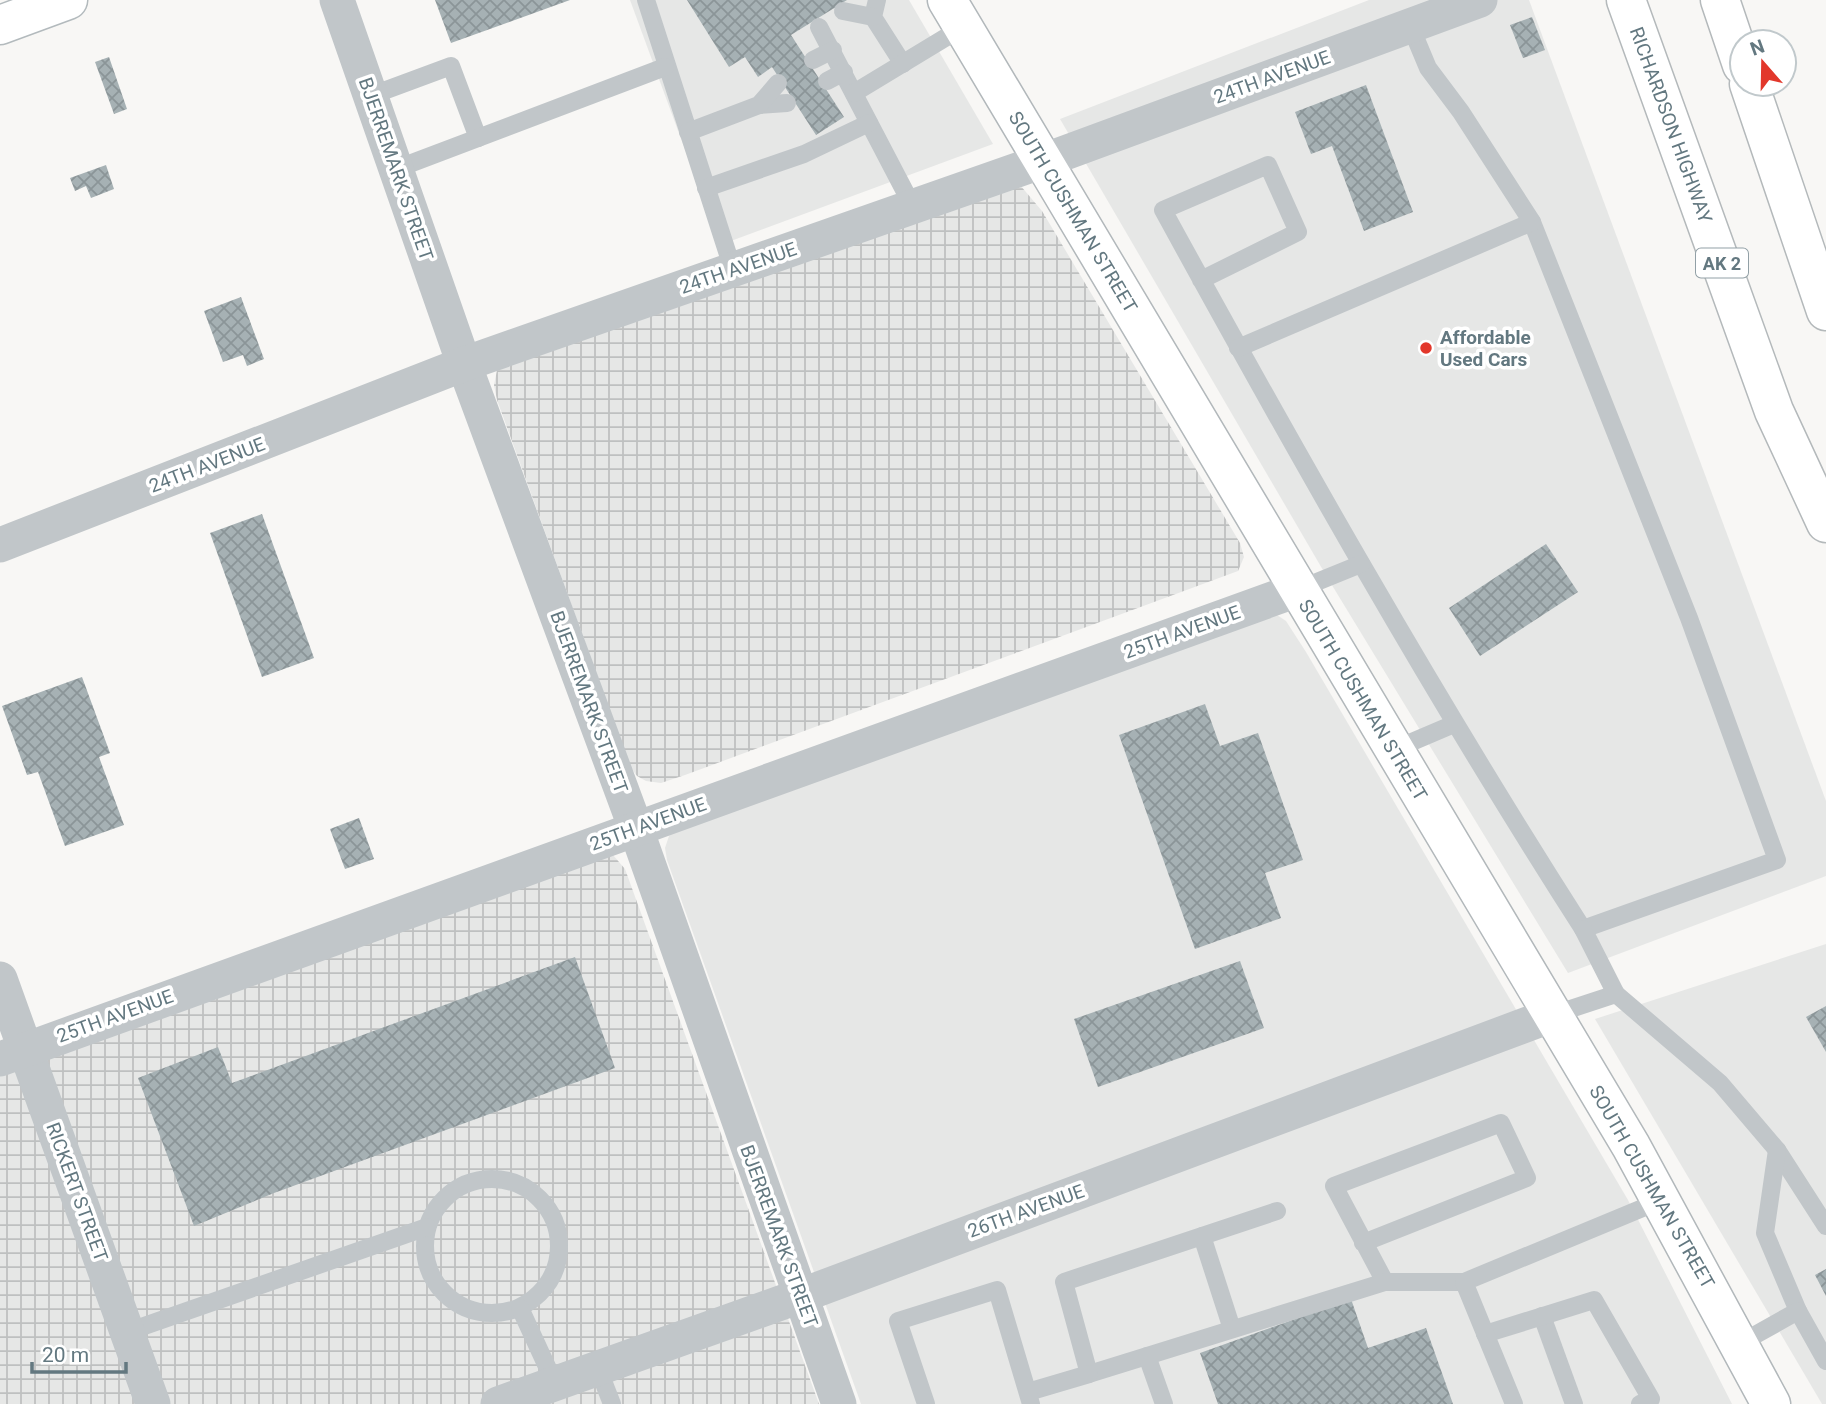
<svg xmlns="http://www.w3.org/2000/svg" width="1826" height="1404" viewBox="0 0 1826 1404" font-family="Roboto,sans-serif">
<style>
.built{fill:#e6e7e6}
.industrial{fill:url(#industrial-grid)}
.building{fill:url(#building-cross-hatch)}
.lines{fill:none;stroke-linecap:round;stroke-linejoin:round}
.secondary-casing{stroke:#b3babd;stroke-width:41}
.primary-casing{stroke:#b2b8bb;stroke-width:41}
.highway-casing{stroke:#b4b9bb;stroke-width:41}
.lane{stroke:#c1c6c9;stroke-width:18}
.street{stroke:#c1c6c9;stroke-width:35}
.secondary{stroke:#fff;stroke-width:38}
.primary{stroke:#fff;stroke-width:38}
.highway{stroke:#fff;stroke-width:38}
.poi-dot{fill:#e2372b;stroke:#fff;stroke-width:2.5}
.labels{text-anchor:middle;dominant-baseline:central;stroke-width:7;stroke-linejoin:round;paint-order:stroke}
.shield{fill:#fff;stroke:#92a0a6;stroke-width:2}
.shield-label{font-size:18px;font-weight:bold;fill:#637880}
.street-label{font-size:19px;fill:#637880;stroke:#fff}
.poi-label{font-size:19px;font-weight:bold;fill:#637880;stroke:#fff;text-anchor:start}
</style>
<defs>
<pattern id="industrial-grid" width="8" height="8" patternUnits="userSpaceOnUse" patternTransform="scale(1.75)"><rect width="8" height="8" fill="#e6e7e6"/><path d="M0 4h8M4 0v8" fill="none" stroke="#bec0c0"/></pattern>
<pattern id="building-cross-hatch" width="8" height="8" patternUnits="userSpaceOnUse" patternTransform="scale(1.75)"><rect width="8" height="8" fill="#a6b1b4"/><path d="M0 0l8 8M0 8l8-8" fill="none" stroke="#8b9598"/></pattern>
</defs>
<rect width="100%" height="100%" fill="#f8f7f5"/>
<!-- built -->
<g class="built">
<path d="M630,0H909L993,144L720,245Z"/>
<path d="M1369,0H1529L1826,801V876L1568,973L1327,577L1060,119Z"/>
<path d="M1277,615L1286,621L1306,652L1628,1200L1732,1404H861L667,860L665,848L669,836L678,822Z"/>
<path d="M1826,944V1404H1822L1595,1019Z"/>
</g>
<!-- industrial -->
<g class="industrial">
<path d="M1020,185L1042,211L1240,543L1244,557L1238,571L685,775L661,783L646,781L637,776L631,768L497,400L494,385L497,370Z"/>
<path d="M613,855L625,869L819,1404H0V1073Z"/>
</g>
<!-- building -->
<g class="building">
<path d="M435,0H570L451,43Z"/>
<path d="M687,0H847L791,35L844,117L816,135L772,67L758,77L745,57L729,67Z"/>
<path d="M1532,17L1545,50L1523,58L1510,25Z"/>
<path d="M109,57L127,109L114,114L95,62Z"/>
<path d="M1366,85L1413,212L1364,231L1332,146L1311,154L1295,112Z"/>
<path d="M106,165L114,189L91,198L86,186L75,191L70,178Z"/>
<path d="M241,297L264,359L247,366L243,355L223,362L204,311Z"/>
<path d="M262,514L314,658L262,677L210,533Z"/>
<path d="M1546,544L1578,592L1480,656L1449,608Z"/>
<path d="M82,677L110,753L99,757L124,825L65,846L38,772L27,775L2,706Z"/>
<path d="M1205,704L1220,746L1258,733L1303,860L1265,873L1281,918L1195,949L1119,735Z"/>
<path d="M359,818L374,859L345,869L330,829Z"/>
<path d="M575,957L615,1068L274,1193L194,1226L138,1078L218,1047L232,1083Z"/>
<path d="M1240,961L1264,1028L1098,1087L1074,1019Z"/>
<path d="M1826,1006V1052L1806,1017Z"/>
<path d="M1826,1269V1296L1815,1275Z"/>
<path d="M1351,1299L1368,1348L1426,1328L1453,1404H1218L1200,1353Z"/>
</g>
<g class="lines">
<defs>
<path id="secondary" d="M0,25L68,0"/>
<path id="primary" d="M947,0L1631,1146L1771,1404"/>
<g id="highway">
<path d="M1626,0L1774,411L1826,523"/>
<path d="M1720,0L1742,65"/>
<path d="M1749,84L1826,311"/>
</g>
</defs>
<!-- secondary casing -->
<use href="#secondary" class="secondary-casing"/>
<!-- primary casing -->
<use href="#primary" class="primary-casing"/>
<!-- highway casing -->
<use href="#highway" class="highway-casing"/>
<!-- lane -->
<g class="lane">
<path d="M646,0L733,270"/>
<path d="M877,0L873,17L903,64"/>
<path d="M843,11L873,17"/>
<path d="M819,27L913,207"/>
<path d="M813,60L833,50"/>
<path d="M827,81L844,72"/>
<path d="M854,93L963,27"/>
<path d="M370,96L451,66L478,138"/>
<path d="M759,105L787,103"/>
<path d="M688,132L759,105L778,83"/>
<path d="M396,169L665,67"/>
<path d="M706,188L804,154L869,123"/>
<path d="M1201,280L1298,232L1268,165L1163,210C1296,453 1433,695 1583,929L1777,860L1689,618L1532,222L1461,112L1428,68L1410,25"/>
<path d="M1238,348L1532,222"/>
<path d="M1297,590L1361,564"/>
<path d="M1393,750L1454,724"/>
<path d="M1583,929L1616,994"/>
<path d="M1552,1015L1616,994L1720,1083L1777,1150L1826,1226"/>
<path d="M1777,1150L1765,1233L1798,1311"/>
<circle cx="492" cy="1246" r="67"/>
<path d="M1202,1236L1232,1329"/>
<path d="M1363,1243L1527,1178L1501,1123L1334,1186L1385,1282"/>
<path d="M520,1308L555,1384"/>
<path d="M1542,1316L1574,1404"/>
<path d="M127,1332L427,1227"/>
<path d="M1485,1334L1594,1300L1651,1399L1640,1404"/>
<path d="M1739,1344L1798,1311L1826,1361"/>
<path d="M1147,1356L1089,1374L1064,1282L1277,1211"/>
<path d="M598,1368L612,1404"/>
<path d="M1028,1392L1089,1374"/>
<path d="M926,1404L898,1321L997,1290L1031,1404"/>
<path d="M1164,1404L1147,1356L1385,1282H1464"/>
<path d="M1514,1404L1464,1282L1662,1200"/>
</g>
<!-- street -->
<g class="street">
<path d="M337,0L464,364L636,829L839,1404"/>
<path d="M0,545L464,364L1043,161L1480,0"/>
<path d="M0,979L153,1404"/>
<path d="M0,1059L1297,590"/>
<path d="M498,1404L800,1296L1552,1015"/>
</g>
<!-- secondary -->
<use href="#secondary" class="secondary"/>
<!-- primary -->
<use href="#primary" class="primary"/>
<!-- highway -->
<use href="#highway" class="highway"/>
</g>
<!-- markers -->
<circle class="poi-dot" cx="1426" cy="348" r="7"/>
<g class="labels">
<!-- shield labels -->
<rect class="shield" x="1696" y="248.5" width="52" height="29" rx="5"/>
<g class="shield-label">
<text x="1722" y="263">AK 2</text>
</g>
<!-- street labels -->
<g class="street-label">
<text transform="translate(1272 77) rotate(-20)">24TH AVENUE</text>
<text transform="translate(1671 125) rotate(70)">RICHARDSON HIGHWAY</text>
<text transform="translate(396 169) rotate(71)">BJERREMARK STREET</text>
<text transform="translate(1073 212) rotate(59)">SOUTH CUSHMAN STREET</text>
<text transform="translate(738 268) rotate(-19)">24TH AVENUE</text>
<text transform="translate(207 465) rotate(-21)">24TH AVENUE</text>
<text transform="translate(1182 632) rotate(-20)">25TH AVENUE</text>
<text transform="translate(1363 700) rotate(59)">SOUTH CUSHMAN STREET</text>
<text transform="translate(589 702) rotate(70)">BJERREMARK STREET</text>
<text transform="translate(648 824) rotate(-20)">25TH AVENUE</text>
<text transform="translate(115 1016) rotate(-20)">25TH AVENUE</text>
<text transform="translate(1652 1187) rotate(60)">SOUTH CUSHMAN STREET</text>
<text transform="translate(77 1192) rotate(70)">RICKERT STREET</text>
<text transform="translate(1026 1211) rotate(-20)">26TH AVENUE</text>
<text transform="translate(779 1236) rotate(70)">BJERREMARK STREET</text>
</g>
<!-- poi labels -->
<g class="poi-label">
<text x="1440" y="337">Affordable<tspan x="1440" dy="22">Used Cars</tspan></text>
</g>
</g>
<!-- north arrow -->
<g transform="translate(1763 63) rotate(340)"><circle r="33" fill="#ffffff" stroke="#c1c9cc" stroke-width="2"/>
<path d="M0-5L12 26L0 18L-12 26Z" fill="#e2372b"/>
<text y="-10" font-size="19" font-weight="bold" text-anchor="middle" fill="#637880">N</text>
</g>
<!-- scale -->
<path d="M32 1362v10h94v-10" fill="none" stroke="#637880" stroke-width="3.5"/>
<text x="42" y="1362" font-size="21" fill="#637880" stroke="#ffffff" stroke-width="5" paint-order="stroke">20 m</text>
</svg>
